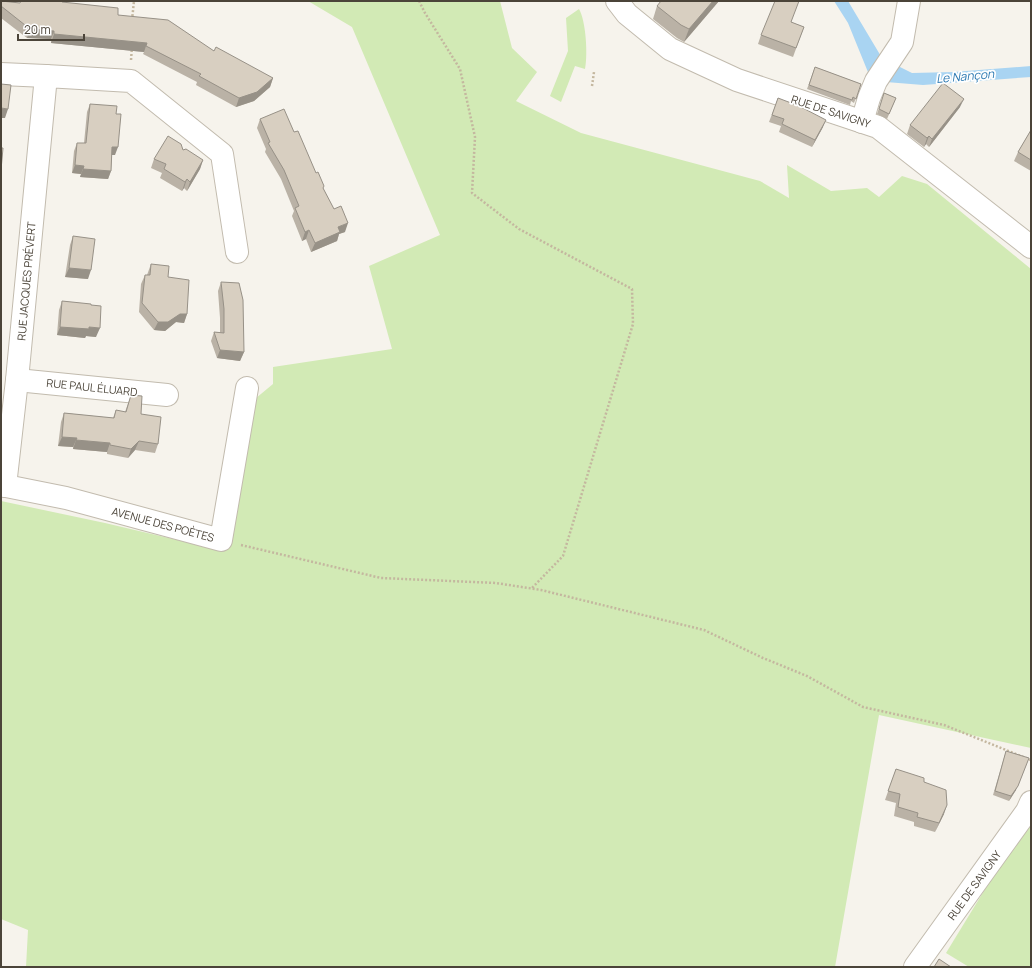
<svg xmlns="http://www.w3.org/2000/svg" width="1032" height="968" viewBox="0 0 1032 968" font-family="Manrope,sans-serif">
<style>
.green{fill:#d2eab5}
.water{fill:#a9d4f2}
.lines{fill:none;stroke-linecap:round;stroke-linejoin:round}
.minor-casing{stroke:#c2bbae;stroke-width:24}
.path{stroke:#c4b79f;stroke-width:2.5;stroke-dasharray:2 2;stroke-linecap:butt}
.minor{stroke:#fff;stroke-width:22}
.wall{fill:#bab2a6}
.shaded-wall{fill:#979187}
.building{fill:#d8cfc1;stroke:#979187}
.labels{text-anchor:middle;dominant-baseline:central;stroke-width:3.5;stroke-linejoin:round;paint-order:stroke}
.street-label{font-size:11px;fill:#4b4439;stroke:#fff}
.water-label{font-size:12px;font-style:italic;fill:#2e7ab2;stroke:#fff}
</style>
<rect width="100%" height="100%" fill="#f6f3ec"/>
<!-- green -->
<g class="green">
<path d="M308,1H500L512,48L537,72L516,101L581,133L760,181L789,198L787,165L831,191L867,188L879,197L902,176L927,184L1031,269V748L879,715L835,967H26L28,930L1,919V501L105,523L224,551L250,403L273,384V367L392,349L369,266L440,235L352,27Z"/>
<path d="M579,9C586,21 588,55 585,69L575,66L561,102L550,96L568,51L566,18Z"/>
<path d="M1031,814V967H969L946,953Z"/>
</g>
<!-- water -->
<path class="water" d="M834,1H848L882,58L912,73L953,72L1031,66V77L923,85L886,82L870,77L848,23Z"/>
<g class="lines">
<defs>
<g id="minor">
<path d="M617,1L627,14L670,49L737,80L878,127L1031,247"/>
<path d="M1,74L46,76"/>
<path d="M862,122L869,98L876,81L902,42L909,1"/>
<path d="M17,380L167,395"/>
<path d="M1,485L66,498L221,540L247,388"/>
<path d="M5,486L17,380L46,76L131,81L222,154L237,252"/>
<path d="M915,967L1027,811L1031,802"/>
</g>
</defs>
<!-- minor casing -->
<use href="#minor" class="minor-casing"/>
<!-- path -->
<g class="path">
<path d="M419,1L425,13L460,69L475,137L472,193L519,229L632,289L633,324L563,556L532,588"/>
<path d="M132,20L134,1"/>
<path d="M131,60L132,47"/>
<path d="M592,86L594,72"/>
<path d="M241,545L381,578L496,583L541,590L704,630L763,658L807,676L863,707L944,725L1031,760"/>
</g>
<!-- minor -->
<use href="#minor" class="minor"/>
</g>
<!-- wall -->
<g class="wall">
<path d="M1,1L20,3L62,2L118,15L214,51L273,78L270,87L254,101L236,107L196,85L197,82L143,54L144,52L51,43V39L27,38L1,18Z"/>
<path d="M719,1L684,42L677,38L653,19L657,6Z"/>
<path d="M791,22L804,27L793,57L758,44L761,35Z"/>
<path d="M815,67L861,84L854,103L851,101L850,105L807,89Z"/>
<path d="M884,93L896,98L887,119L877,114Z"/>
<path d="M778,98L823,127L812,147L779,132L781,126L769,122Z"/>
<path d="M90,104L116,114L115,155H112L111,171L108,179L80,177L81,174L72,173L74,151L77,143H84L87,112Z"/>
<path d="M960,107L929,147L926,144L924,147L907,134L910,125Z"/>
<path d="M260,119L294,132L323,188L345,232L339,234L337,241L311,252L306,239L302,241L292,216L294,211L281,179L265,152L266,149L257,128Z"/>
<path d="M1031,130V171L1014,161L1018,152Z"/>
<path d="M183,150L203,160L200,169L187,191L184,188L182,191L160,178L162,173L151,168L154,159Z"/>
<path d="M73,236L88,279L65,277L70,245Z"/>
<path d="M151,264L168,277L187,314L184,323L176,322L165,331L154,330L139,312L141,284L145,275H147Z"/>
<path d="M221,282L244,352L240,361L217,358L211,341L214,332H220V318L218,291Z"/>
<path d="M62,301L91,305L96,337L86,336L85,338L57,335L59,310Z"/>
<path d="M131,395L141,414L158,444L155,453L135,450L128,458L107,454V452L73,449V447L58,446L61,422L64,413L113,418L116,410L125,412Z"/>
<path d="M1006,751L1016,790L1009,801L993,795Z"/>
<path d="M896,769L924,782L944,814L935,832L914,826V822L894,816L896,803L885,800Z"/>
</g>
<!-- shaded-wall -->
<g class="shaded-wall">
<path d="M713,1H719L684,42L689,29Z"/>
<path d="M30,29L54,31L51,39L27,38Z"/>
<path d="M54,34L147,43L144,52L51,43Z"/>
<path d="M273,78L270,87L254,101L236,107L239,98Z"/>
<path d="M964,99L960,107L929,147L932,139Z"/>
<path d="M1,108L8,109L5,118H1Z"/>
<path d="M826,120L823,127L812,147L815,140Z"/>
<path d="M929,136L926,144L924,147L927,138Z"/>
<path d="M112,147H118L115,155H109Z"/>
<path d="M203,160L200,169L187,191L190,182Z"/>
<path d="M75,165L84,166L81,174L72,173Z"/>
<path d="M83,169L111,171L108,179L80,177Z"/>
<path d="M187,179L184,188L182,191L185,182Z"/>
<path d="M348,223L345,232L339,234L337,241L311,252L315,243L338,227Z"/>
<path d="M309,230L306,239L302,241L305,232Z"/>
<path d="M69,268L91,270L88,279L65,277Z"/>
<path d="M180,314H187L184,323L176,322L165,331L154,330L158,322Z"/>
<path d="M60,327H89L100,328L96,337L86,336L85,338L57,335Z"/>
<path d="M220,350L244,352L240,361L217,358Z"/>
<path d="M62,437L77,438L73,447L58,446Z"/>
<path d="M76,440L110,443L107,452L73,449Z"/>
<path d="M139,441L135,450L128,458L131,449Z"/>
<path d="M1027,763L1016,790L1009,801L1011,796Z"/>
<path d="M947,805L944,814L935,832Z"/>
</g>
<!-- building -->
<g class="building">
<path d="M1,1L20,3L21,1H62V2L118,8V15L168,20L214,51L216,47L273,78L257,92L239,98L199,76L201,74L146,46L147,43L54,34V31L30,29L1,6Z"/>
<path d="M661,1H713L689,29L681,25L657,6Z"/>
<path d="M775,1H799L791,22L804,27L796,48L761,35Z"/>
<path d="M815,67L861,84L856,99L853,97L852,100L809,85Z"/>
<path d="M943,83L964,99L932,139L929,136L927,138L910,125Z"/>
<path d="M1,84L11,85L8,109L1,108Z"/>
<path d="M884,93L896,98L889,114L879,109Z"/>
<path d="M778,98L799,106L826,120L815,140L782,124L784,119L772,115Z"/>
<path d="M90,104L117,106L116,114H121L118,147H112L111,171L83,169L84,166L75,165L77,143H86Z"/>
<path d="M284,109L294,132L298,131L316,173L318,172L324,186L323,188L334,209L341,206L348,223L338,227L340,232L315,243L309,230L305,232L295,208L299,206L284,170L268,143L270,142L260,119Z"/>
<path d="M1031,130V160L1018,152Z"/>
<path d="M168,136L181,144L183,150L186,149L203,160L190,182L187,179L185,182L164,169L166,164L154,159Z"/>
<path d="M1,148H3L1,170Z"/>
<path d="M73,236L95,239L91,270L69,268Z"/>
<path d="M151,264L169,266L168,277L189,280L187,314H180L168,322H158L142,303L145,275H150Z"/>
<path d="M221,282L239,283L243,300L244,352L220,350L214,332L224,333V309Z"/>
<path d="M62,301L91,304V305L101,306L100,328L89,327V329L60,327Z"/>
<path d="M131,395L142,396L141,414L161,417L158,444L139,441L131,449L110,445V443L76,440L77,438L62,437L64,413L114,418L116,410L126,412Z"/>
<path d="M1006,751L1029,758L1018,786L1011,796L995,791Z"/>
<path d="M896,769L924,778V782L946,790L947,805L939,823L917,817L918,813L898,807L900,794L888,791Z"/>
<path d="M939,959L951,967H934Z"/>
</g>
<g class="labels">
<!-- street labels -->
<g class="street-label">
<text transform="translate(831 111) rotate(18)">RUE DE SAVIGNY</text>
<text transform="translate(26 281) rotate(-85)">RUE JACQUES PRÉVERT</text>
<text transform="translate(92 387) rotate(6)">RUE PAUL ÉLUARD</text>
<text transform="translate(163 524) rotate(15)">AVENUE DES POÈTES</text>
<text transform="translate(974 885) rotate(-54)">RUE DE SAVIGNY</text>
</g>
<!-- water labels -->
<g class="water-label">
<text transform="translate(965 76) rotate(-5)">Le Nançon</text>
</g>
</g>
<!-- border -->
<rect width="1032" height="968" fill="none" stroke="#4b4439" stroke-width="4"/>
<!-- scale -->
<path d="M18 34v6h66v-6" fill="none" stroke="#4b4439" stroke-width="2"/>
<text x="24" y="34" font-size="12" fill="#4b4439" stroke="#ffffff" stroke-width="3" paint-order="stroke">20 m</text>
</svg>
